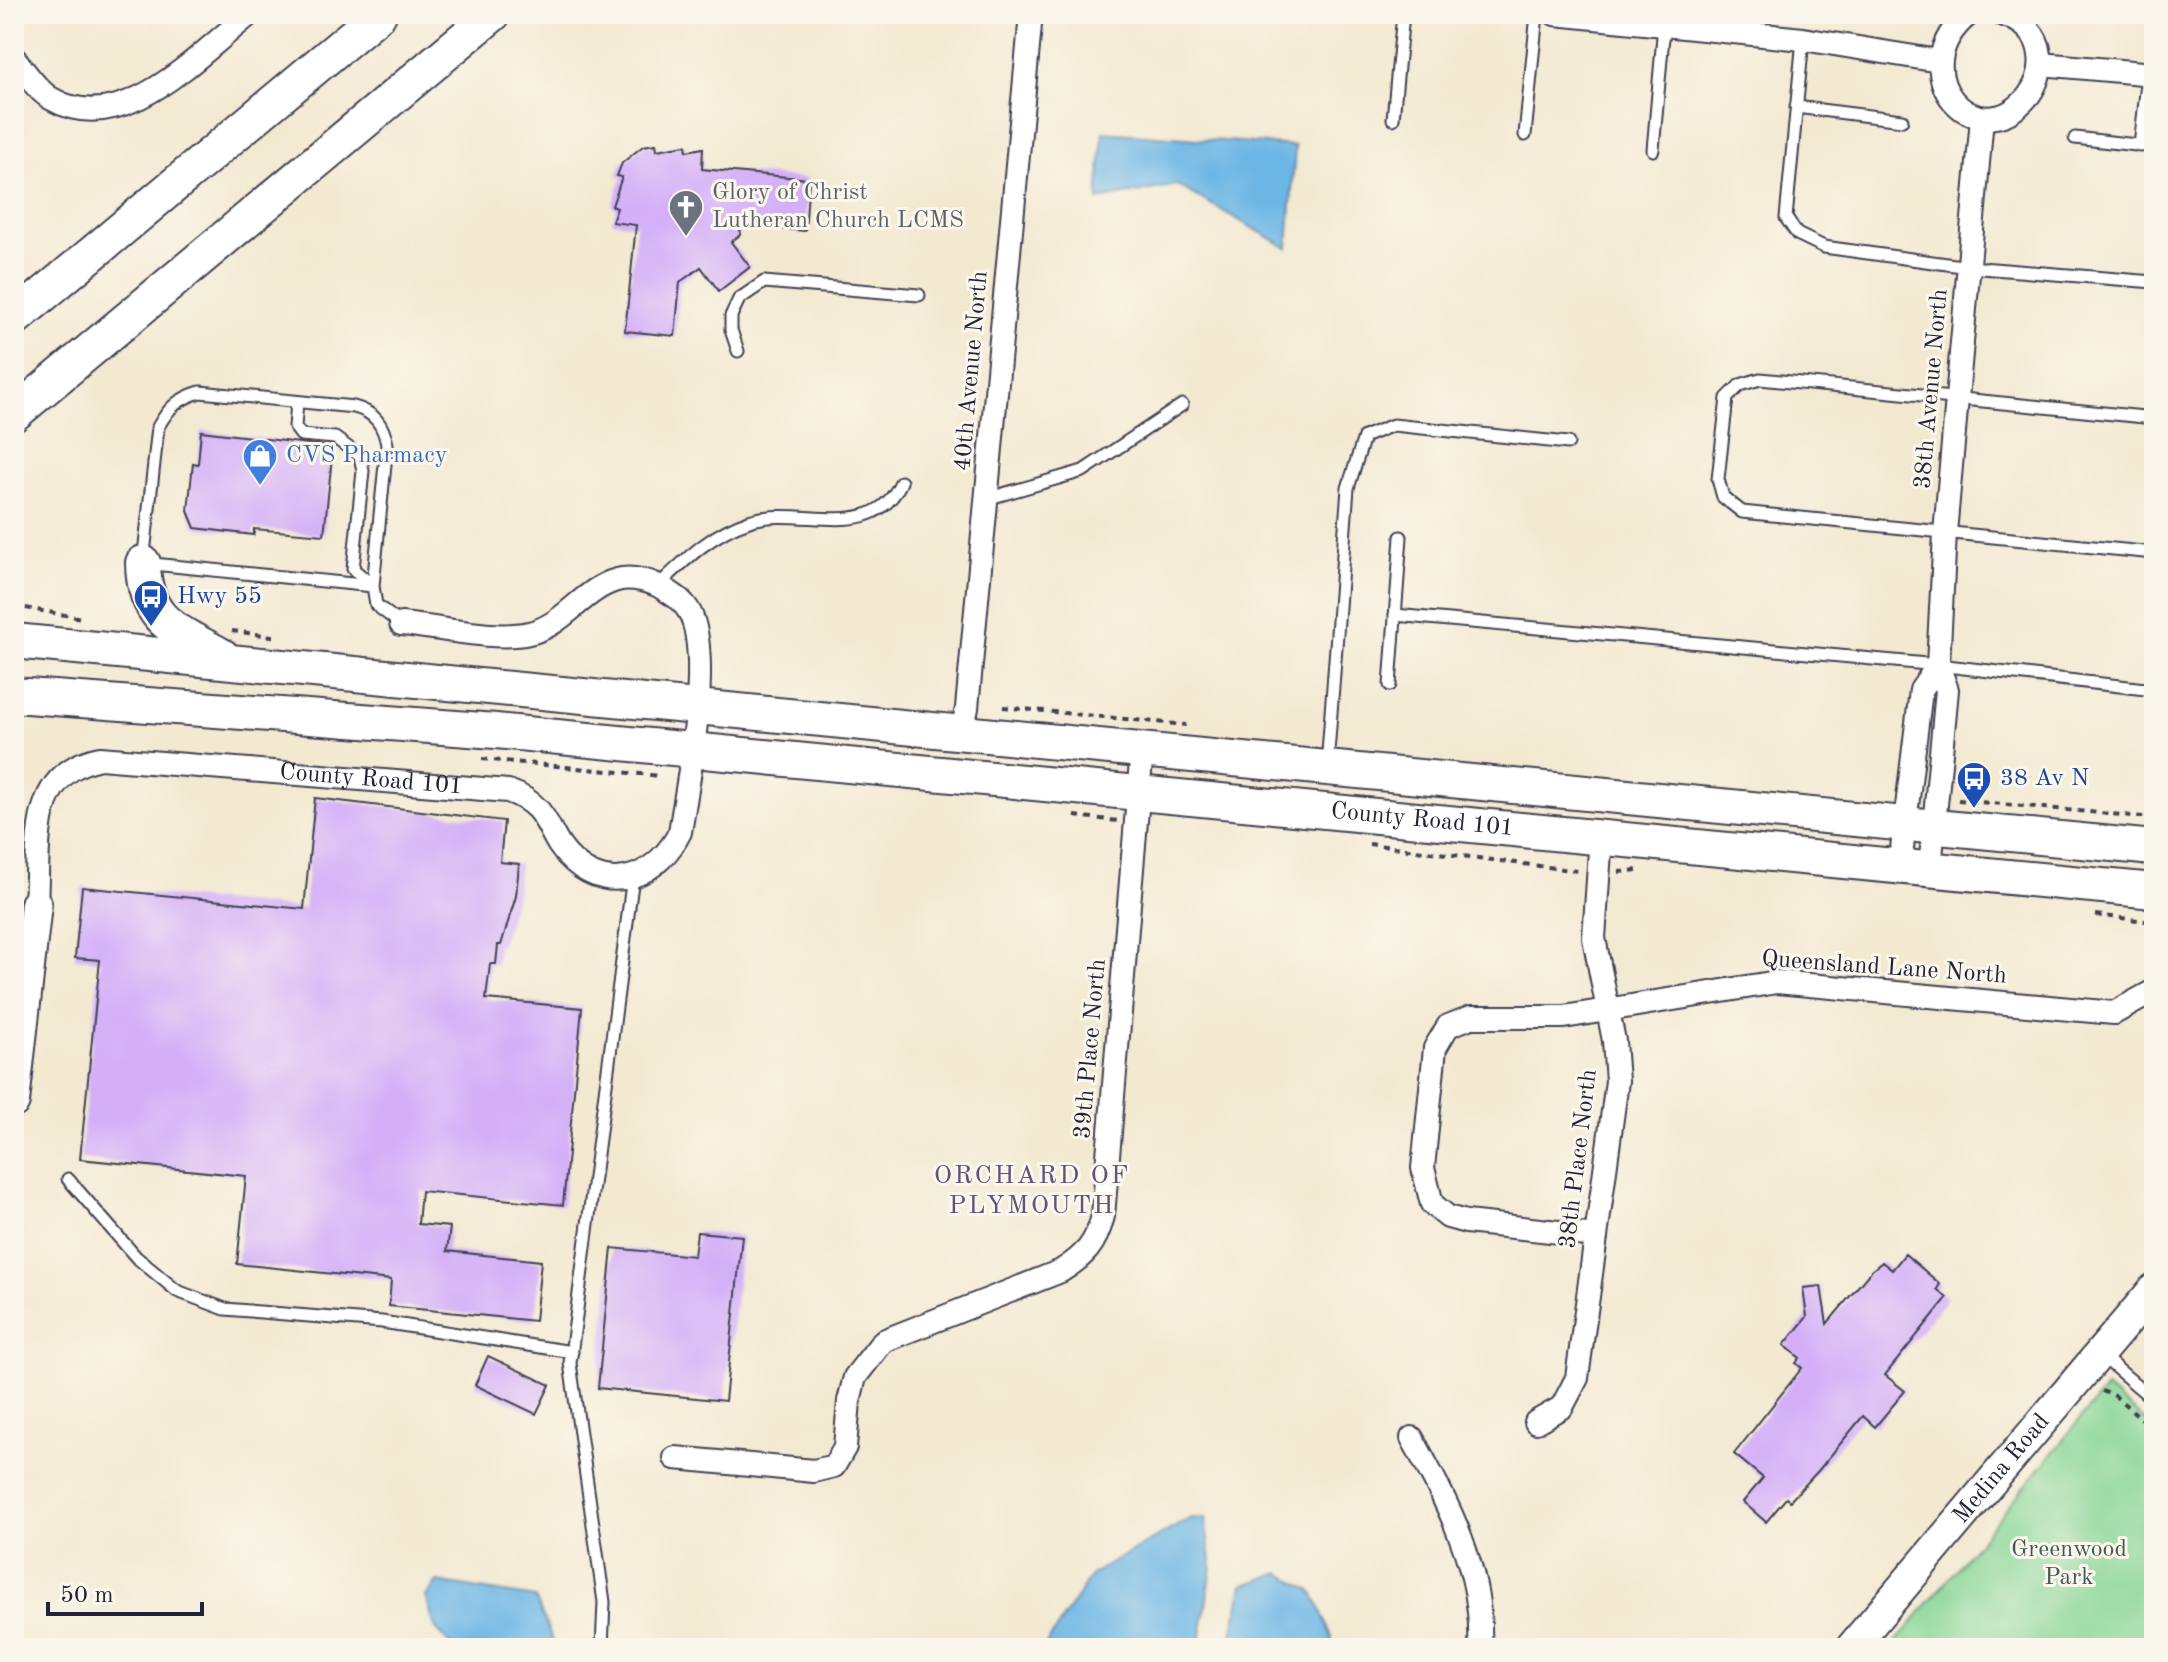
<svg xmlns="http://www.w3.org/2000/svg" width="2168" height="1662" viewBox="0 0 2168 1662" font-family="'Old Standard TT',serif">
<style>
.green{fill:#86d594;stroke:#547c68;stroke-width:2}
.water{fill:#6cb6e5;stroke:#476c90;stroke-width:2}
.building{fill:#d3aff8}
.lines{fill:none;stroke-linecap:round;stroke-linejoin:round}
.lane-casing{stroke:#414052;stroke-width:15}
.street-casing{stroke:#414052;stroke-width:26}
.secondary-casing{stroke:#414052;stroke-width:34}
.primary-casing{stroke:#414052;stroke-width:38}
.path{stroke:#414052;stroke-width:4;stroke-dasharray:6 6;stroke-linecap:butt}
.lane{stroke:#fff;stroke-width:11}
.street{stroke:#fff;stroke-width:22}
.secondary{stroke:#fff;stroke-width:30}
.primary{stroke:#fff;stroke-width:34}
.labels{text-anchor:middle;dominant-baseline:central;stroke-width:6;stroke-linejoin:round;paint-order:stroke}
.worship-label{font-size:24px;fill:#5b616d;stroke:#fbf7ec;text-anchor:start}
.street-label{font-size:24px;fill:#22223b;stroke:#fbf7ec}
.shop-label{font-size:24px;fill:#366cbe;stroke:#fbf7ec;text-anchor:start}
.transit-label{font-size:24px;fill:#164399;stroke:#fbf7ec;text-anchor:start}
.park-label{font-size:24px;fill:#405856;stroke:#fbf7ec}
.neighbourhood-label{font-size:26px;letter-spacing:2px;fill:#60537d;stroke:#fbf7ec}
</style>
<rect width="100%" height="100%" fill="#fbf7ec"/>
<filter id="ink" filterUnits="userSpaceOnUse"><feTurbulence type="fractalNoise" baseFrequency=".0125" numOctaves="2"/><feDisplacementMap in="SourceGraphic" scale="16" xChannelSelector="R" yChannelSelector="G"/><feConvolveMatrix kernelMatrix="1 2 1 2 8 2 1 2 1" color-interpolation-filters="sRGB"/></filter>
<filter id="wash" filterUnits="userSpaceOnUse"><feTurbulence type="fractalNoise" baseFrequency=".006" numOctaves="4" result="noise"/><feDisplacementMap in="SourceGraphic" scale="32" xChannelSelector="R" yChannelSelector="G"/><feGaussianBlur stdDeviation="1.8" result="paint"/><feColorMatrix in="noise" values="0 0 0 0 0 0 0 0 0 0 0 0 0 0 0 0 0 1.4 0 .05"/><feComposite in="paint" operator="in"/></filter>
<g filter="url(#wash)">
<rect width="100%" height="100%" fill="#f3e9d1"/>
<!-- green -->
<path class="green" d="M2106,1388L2154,1428V1648H1891Z"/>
<!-- water -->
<g class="water">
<path d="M1103,132L1295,146L1288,248L1177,185L1098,200Z"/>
<path d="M1191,1518H1205L1212,1567L1199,1648H1044L1092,1574Z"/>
<path d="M1280,1573L1313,1592L1332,1637L1331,1648H1229L1243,1585Z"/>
<path d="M437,1582L535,1598L556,1648H454L435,1628L426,1597Z"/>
</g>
<g id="blocks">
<!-- building -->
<g class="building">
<path d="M656,144L657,150L686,145L687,151L703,148L702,169L809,179L805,231L741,226L740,235L731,242L750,267L719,291L701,267L680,282L675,336L625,331L636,225L612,222L617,208L612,206L622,177L617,176L622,163L643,146Z"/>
<path d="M201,431L333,447L324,535L254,529V535L195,528L188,511L193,463L198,464Z"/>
<path d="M315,798L504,821L500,862L519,864L516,896L501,945H498L496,964H490L486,999L582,1008L563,1205L421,1191L418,1224L450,1227L447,1251L541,1261L535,1321L389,1306L391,1280L237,1264L246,1176L80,1159L100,960L75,958L82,887L304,909Z"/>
<path d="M697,1232L742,1236L725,1401L598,1388L612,1248L694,1256Z"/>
<path d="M1905,1254L1940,1284L1937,1289L1947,1298L1885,1375L1905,1391L1875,1427L1863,1416L1818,1471L1790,1501L1786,1498L1766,1522L1743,1502L1763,1478L1734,1454L1802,1368L1796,1363L1800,1358L1784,1345L1807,1317L1803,1288L1821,1286L1827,1324L1871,1271L1882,1262L1892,1270Z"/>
<path d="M488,1356L550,1385L536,1414L475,1385Z"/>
</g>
</g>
</g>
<g filter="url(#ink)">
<use href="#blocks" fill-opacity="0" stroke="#414052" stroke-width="2"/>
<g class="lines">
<defs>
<g id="lane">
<path d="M1803,39L1786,218L1797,234L1824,247L1969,267L2154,282"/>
<path d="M1796,107L1902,120"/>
<path d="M1393,119L1403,14"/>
<path d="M1525,135L1537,14"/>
<path d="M2075,138L2154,147"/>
<path d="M2140,146L2148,74"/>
<path d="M1653,150L1664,25"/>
<path d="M738,351L731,330V316L739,299L764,282L919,295"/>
<path d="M297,402L295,427L301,435L335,438L360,456L363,471L353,569L372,585"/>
<path d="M2154,418L1760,379L1740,385L1727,398L1718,479L1723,497L1742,512L2154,553"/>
<path d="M986,499L1083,471L1182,405"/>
<path d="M659,585C686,559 712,533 749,521C801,504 873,545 901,482"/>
<path d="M373,586L143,563L158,427C169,407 178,399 200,392L354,407C374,412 383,424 387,444L373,586L376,605L401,624"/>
<path d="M1395,615L1938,665L2154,690"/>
<path d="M1390,685L1401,537"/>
<path d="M1327,766L1348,488L1364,437L1393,425L1568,443"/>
<path d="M14,903V904"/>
<path d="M68,1179L136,1257L177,1291L225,1309L382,1322L572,1352"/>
<path d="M2101,1355L2154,1400"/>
<path d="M602,1648L604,1602L570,1363L633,876"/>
</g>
<g id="street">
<path d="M1555,14L1803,39L1939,61"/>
<path d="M1969,14C1898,71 1977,160 2029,95C2037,84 2042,69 2040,55C2038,33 2021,20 2001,14"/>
<path d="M14,58C25,71 37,91 52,99C123,140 198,54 250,14"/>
<path d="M2041,64L2154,74"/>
<path d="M962,732L967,708L1031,14"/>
<path d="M1900,865L1921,690L1938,665"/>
<path d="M1930,868L1947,690L1938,665L1945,533L1982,118"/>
<path id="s1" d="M36,904C40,846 27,773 100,758L508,791C554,807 544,836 573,861C613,897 659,874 680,832C688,783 712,657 690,613C685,602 674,595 664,589C652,581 631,576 617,580C583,589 564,626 529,633C495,641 437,627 401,624"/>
<path d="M1596,1236L1466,1222L1448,1217L1432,1204L1423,1168L1435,1048L1448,1026L1471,1017H1564L1777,982L2114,1013L2154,991"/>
<path d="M1536,1422L1562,1407L1577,1378L1617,1081L1614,1041L1594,938L1601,836"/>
<path d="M1412,1438C1448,1504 1484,1570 1480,1648"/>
<path d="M675,1458L814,1471L834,1466L845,1447L849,1401L855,1377L883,1341L1061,1271C1085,1256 1096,1244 1103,1216L1142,749"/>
</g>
<g id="secondary">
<path d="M14,1102L36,904"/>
<path id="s2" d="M1851,1648L2154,1289"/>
</g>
<g id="primary">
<path d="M14,319L379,14"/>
<path d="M14,414L493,14"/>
<path d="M143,563C144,622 176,630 222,656"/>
<path d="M14,641L2154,848"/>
<path id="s3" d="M14,695L496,731L2154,891"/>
</g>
</defs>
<!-- lane casing -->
<use href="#lane" class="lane-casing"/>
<!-- street casing -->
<use href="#street" class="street-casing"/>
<!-- secondary casing -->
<use href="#secondary" class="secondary-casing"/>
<!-- primary casing -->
<use href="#primary" class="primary-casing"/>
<!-- path -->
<g class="path">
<path d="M14,606L82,618"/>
<path d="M232,631L279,637"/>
<path d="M1003,707L1186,725"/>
<path d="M482,759L661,776"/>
<path d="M1958,800L2154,818"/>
<path d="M1075,816L1118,821"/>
<path d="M1369,844L1578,871"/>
<path d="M1619,872L1638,870"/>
<path d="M2096,915L2154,922"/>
<path d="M2102,1391L2115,1396L2154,1429"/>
</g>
<!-- lane -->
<use href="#lane" class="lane"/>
<!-- street -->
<use href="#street" class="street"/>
<!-- secondary -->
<use href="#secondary" class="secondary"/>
<!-- primary -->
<use href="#primary" class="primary"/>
</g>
</g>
<!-- icons -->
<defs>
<symbol id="church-pin" viewBox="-11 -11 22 30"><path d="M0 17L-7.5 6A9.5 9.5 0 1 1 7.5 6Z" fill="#6b7280" stroke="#fbf7ec"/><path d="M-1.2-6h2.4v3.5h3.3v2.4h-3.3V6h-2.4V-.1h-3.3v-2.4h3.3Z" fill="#fff"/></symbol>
<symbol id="shop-pin" viewBox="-11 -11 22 30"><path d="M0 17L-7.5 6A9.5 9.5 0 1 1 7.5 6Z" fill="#3f7fe0" stroke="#fbf7ec"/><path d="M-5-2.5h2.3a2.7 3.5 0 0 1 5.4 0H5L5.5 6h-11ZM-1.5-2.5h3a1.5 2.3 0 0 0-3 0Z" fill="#fff"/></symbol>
<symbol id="bus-pin" viewBox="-11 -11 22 30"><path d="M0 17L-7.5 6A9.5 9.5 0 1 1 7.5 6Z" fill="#1a4fb4" stroke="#fbf7ec"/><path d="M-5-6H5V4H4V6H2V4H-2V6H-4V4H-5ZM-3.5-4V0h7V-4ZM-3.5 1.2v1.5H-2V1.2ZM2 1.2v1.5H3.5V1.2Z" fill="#fff"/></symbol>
</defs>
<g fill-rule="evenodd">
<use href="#church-pin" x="666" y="187" width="40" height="54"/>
<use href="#shop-pin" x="240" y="436" width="40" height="54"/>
<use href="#bus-pin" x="131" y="577" width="40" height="54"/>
<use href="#bus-pin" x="1954" y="759" width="40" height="54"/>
</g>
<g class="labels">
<!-- worship labels -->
<g class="worship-label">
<text x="712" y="193">Glory of Christ<tspan x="712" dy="28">Lutheran Church LCMS</tspan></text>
</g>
<!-- street labels -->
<g class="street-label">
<text transform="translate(972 371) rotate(-85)">40th Avenue North</text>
<text transform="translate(1932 389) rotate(-85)">38th Avenue North</text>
<text stroke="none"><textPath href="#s1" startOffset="448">County Road 101</textPath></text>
<text stroke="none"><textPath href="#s3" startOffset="1414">County Road 101</textPath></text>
<text transform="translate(1884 968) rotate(4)">Queensland Lane North</text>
<text transform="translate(1091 1049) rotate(-85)">39th Place North</text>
<text transform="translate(1579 1159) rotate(-83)">38th Place North</text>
<text stroke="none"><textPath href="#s2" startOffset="234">Medina Road</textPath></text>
</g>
<!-- shop labels -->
<g class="shop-label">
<text x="286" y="456">CVS Pharmacy</text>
</g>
<!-- transit labels -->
<g class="transit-label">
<text x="177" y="597">Hwy 55</text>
<text x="2000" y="779">38 Av N</text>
</g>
<!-- park labels -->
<g class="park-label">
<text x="2069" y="1550">Greenwood<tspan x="2069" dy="28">Park</tspan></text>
</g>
<!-- neighbourhood labels -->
<g class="neighbourhood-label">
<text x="1032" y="1176">ORCHARD OF<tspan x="1032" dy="30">PLYMOUTH</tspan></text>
</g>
</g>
<!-- margin -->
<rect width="2168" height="1662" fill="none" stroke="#fbf7ec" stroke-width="48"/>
<!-- scale -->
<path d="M48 1602v12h154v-12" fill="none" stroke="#22223b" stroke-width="4"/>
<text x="60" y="1602" font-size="24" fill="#22223b" stroke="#fbf7ec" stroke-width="6" paint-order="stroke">50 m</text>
</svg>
